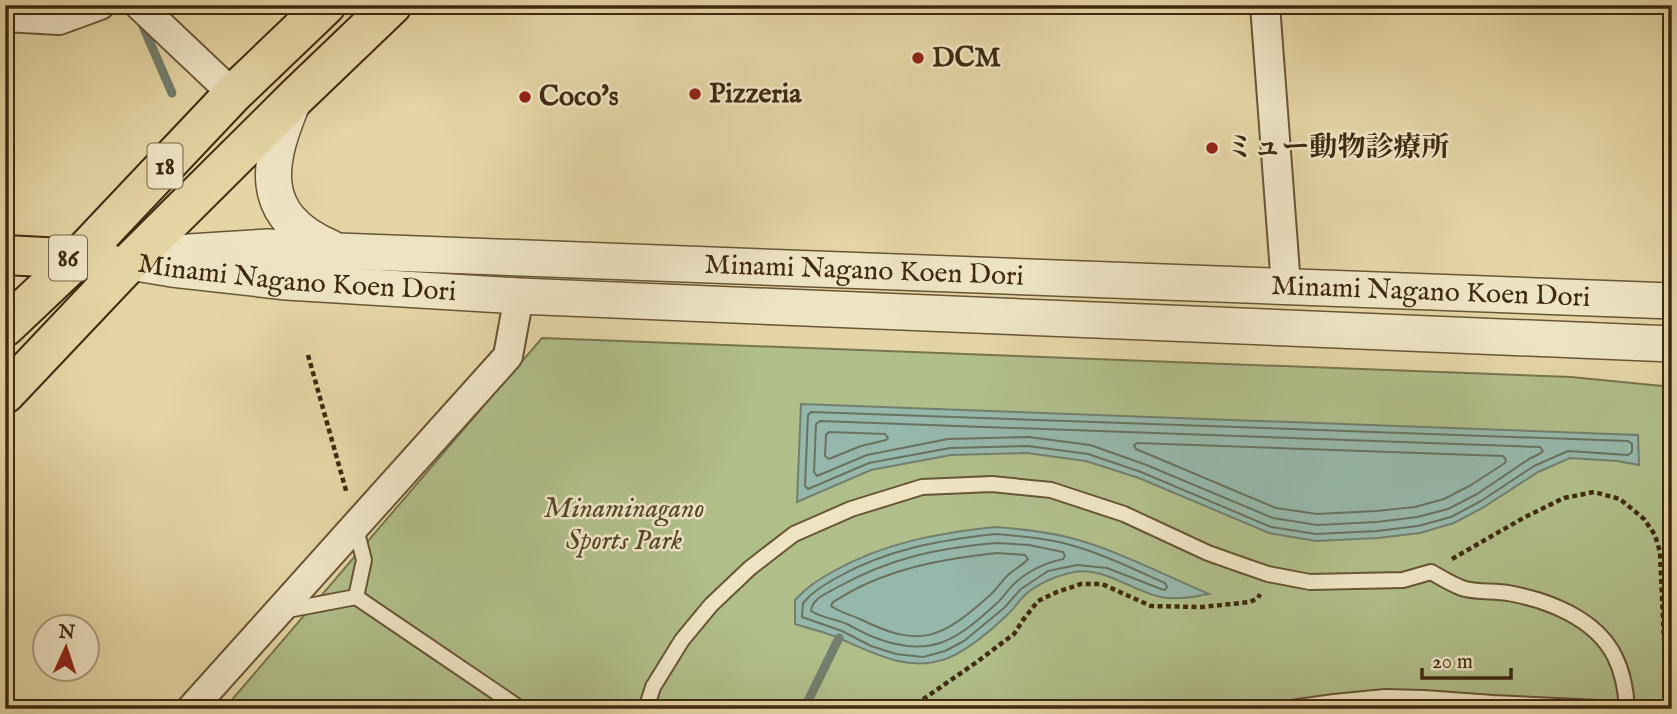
<svg xmlns="http://www.w3.org/2000/svg" width="1677" height="714" viewBox="0 0 1677 714" font-family="'IM FELL English','Noto Serif JP',serif">
<style>
.green{fill:#b0be8a;stroke:#78744d;stroke-width:2}
.water{fill:#96b8ac;stroke:#737f6e;stroke-width:2}
.lines{fill:none;stroke-linecap:round;stroke-linejoin:round}
.shore{stroke:#6a715e;stroke-width:2}
.stream{stroke:#737f6e;stroke-width:9}
.service-casing{stroke:#685535;stroke-width:18}
.minor-casing{stroke:#685535;stroke-width:32}
.tertiary-casing{stroke:#685535;stroke-width:38}
.primary-casing{stroke:#3f2a10;stroke-width:42}
.trunk-casing{stroke:#3f2a10;stroke-width:42}
.path{stroke:#3f2a10;stroke-width:4.5;stroke-dasharray:5 3.5;stroke-linecap:butt}
.service{stroke:#eee4c4;stroke-width:14}
.minor{stroke:#eee4c4;stroke-width:28}
.tertiary{stroke:#eee4c4;stroke-width:35}
.primary{stroke:#e5d5a5;stroke-width:38}
.trunk{stroke:#e5d5a5;stroke-width:38}
.poi-dot{fill:#8f2418;stroke:#eee4c4;stroke-width:2.5}
.labels{text-anchor:middle;dominant-baseline:central;stroke-width:5;stroke-linejoin:round;paint-order:stroke}
.shield{fill:#eee4c4;stroke:#746246;stroke-width:2}
.shield-label{font-size:26px;font-weight:bold;fill:#3f2a10}
.poi-label{font-size:28px;font-weight:bold;fill:#3f2a10;stroke:#eee4c4;text-anchor:start}
.street-label{font-size:28px;fill:#3f2a10;stroke:#eee4c4}
.park-label{font-size:28px;font-style:italic;fill:#564828;stroke:#eee4c4}
</style>
<rect width="100%" height="100%" fill="#e5d5a5"/>
<filter id="stains"><feTurbulence type="fractalNoise" baseFrequency=".00286" numOctaves="4"/><feColorMatrix values="0 0 0 0 .2 0 0 0 0 .09 0 0 0 0 .02 0 0 0 .5 -.17"/></filter>
<radialGradient id="worn" r=".72"><stop offset=".6" stop-color="#630" stop-opacity="0"/><stop offset="1" stop-color="#630" stop-opacity=".3"/></radialGradient>
<!-- green -->
<path class="green" d="M542,338L1571,377L1672,387V709H224Z"/>
<!-- water -->
<g class="water">
<path d="M801,404L1638,435L1639,465L1617,461L1570,458L1538,472L1484,507L1454,523L1420,533L1378,538L1316,541L1269,533L1139,478L1086,461L1027,453L951,455L871,470L797,502Z"/>
<path d="M996,527C1020,529 1043,531 1067,537C1113,548 1164,575 1209,594C1193,597 1177,600 1161,597C1131,591 1106,567 1074,572C1056,576 1040,582 1026,594C1019,600 1015,608 1008,614C993,629 968,650 948,658C910,673 875,654 841,639C826,632 810,629 795,624V600C808,586 818,580 834,571C886,542 939,533 996,527Z"/>
</g>
<g class="lines">
<!-- shore -->
<g class="shore">
<path d="M811,412L1628,441L1632,444V452L1628,455L1568,451L1534,466L1481,501L1451,517L1418,526L1377,531L1316,534L1271,527L1141,472L1088,454L1028,446L950,448L869,463L808,489L805,486L808,415Z"/>
<path d="M820,421L1540,447L1543,451L1541,453L1529,459L1477,494L1448,509L1417,517L1377,522L1317,525L1273,518L1144,464L1090,445L1029,437L948,439L867,455L817,476L814,472L816,424Z"/>
<path d="M829,432L885,434L888,438L886,440L861,446L829,459L825,456L826,435Z"/>
<path d="M1137,443L1503,456L1506,460L1505,463L1471,485L1444,499L1415,507L1376,511L1317,514L1276,508L1136,449L1134,445Z"/>
<path d="M996,534C1020,536 1044,538 1067,544C1101,553 1133,569 1165,583L1167,587L1165,590L1161,589L1107,568L1077,565L1048,571L1021,589L1004,608L964,641L945,651L923,657L896,654L871,646L842,631L802,617L803,603C813,591 824,585 838,577C888,549 940,540 996,534Z"/>
<path d="M997,543L1029,545L1063,552L1065,556L1063,559C1045,563 1029,570 1015,583C1008,589 1004,597 997,603C957,640 931,659 876,638C866,635 857,629 847,624C835,619 822,618 811,611C812,598 828,593 838,587C890,558 938,548 997,543Z"/>
<path d="M997,553L1025,555L1028,559C1022,566 1014,569 1007,576C1001,582 996,590 989,596C941,639 920,649 860,619C851,615 839,612 831,606L833,602C843,596 854,589 866,584C907,565 952,558 997,553Z"/>
</g>
<!-- stream -->
<g class="stream">
<path d="M142,24L172,93"/>
<path d="M804,709L839,638"/>
</g>
<defs>
<g id="service">
<path d="M356,597L521,709"/>
<path d="M285,609H293L356,597L364,560L355,525"/>
<path d="M646,709L653,687L682,640L711,605L750,568L794,534L851,509L922,487L992,484L1051,490L1124,514L1208,553L1239,564L1268,574L1310,582L1403,580L1431,572C1442,578 1454,586 1465,589C1478,592 1494,591 1508,593C1547,600 1596,618 1615,657C1623,673 1626,691 1627,709"/>
<path d="M1284,709L1334,702L1385,697L1424,698L1493,703L1621,709"/>
</g>
<g id="minor">
<path d="M139,5L233,94"/>
<path d="M1265,5L1286,286"/>
<path d="M5,17L59,20L100,5"/>
<path d="M191,709L508,356L519,296"/>
</g>
<g id="tertiary">
<path d="M295,97C267,162 255,215 331,248"/>
<path id="s1" d="M172,255L189,252L268,247L338,251L1672,301"/>
<path id="s2" d="M130,262L172,269L287,282L519,296L1672,344"/>
</g>
<path id="primary" d="M5,255L104,260"/>
<g id="trunk">
<path d="M5,327L78,258L233,94L326,5"/>
<path d="M5,394L130,262L296,97L392,5"/>
</g>
</defs>
<!-- service casing -->
<use href="#service" class="service-casing"/>
<!-- minor casing -->
<use href="#minor" class="minor-casing"/>
<!-- tertiary casing -->
<use href="#tertiary" class="tertiary-casing"/>
<!-- primary casing -->
<use href="#primary" class="primary-casing"/>
<!-- trunk casing -->
<use href="#trunk" class="trunk-casing"/>
<!-- path -->
<g class="path">
<path d="M308,355L347,494"/>
<path d="M1452,559L1525,517L1564,498L1594,492L1620,499L1644,519L1655,535L1660,552L1664,640L1672,656"/>
<path d="M909,709L974,664L1014,634L1023,620L1038,601L1057,592L1081,584H1102L1151,606L1202,607L1250,602L1258,598L1260,594"/>
</g>
<!-- service -->
<use href="#service" class="service"/>
<!-- minor -->
<use href="#minor" class="minor"/>
<!-- tertiary -->
<use href="#tertiary" class="tertiary"/>
<!-- primary -->
<use href="#primary" class="primary"/>
<!-- trunk -->
<use href="#trunk" class="trunk"/>
</g>
<!-- markers -->
<g class="poi-dot">
<circle cx="918" cy="58" r="7"/>
<circle cx="695" cy="94" r="7"/>
<circle cx="525" cy="97" r="7"/>
<circle cx="1212" cy="148" r="7"/>
</g>
<g class="labels">
<!-- shield labels -->
<g class="shield">
<rect x="147.5" y="143.5" width="35" height="45" rx="5"/>
<rect x="49" y="235.5" width="38" height="45" rx="5"/>
</g>
<g class="shield-label">
<text x="165" y="166">18</text>
<text x="68" y="258">86</text>
</g>
<!-- poi labels -->
<g class="poi-label">
<text x="932" y="58">DCM</text>
<text x="709" y="94">Pizzeria</text>
<text x="539" y="97">Coco's</text>
<text x="1226" y="148">ミュー動物診療所</text>
</g>
<!-- street labels -->
<g class="street-label">
<text stroke="none"><textPath href="#s1" startOffset="693">Minami Nagano Koen Dori</textPath></text>
<text stroke="none"><textPath href="#s2" startOffset="168">Minami Nagano Koen Dori</textPath></text>
<text stroke="none"><textPath href="#s1" startOffset="1260">Minami Nagano Koen Dori</textPath></text>
</g>
<!-- park labels -->
<g class="park-label">
<text x="624" y="509">Minaminagano<tspan x="624" dy="32">Sports Park</tspan></text>
</g>
</g>
<!-- margin -->
<rect width="1677" height="714" fill="none" stroke="#e5d5a5" stroke-width="28"/>
<rect x="7" y="7" width="1663" height="700" fill="none" stroke="#3f2a10" stroke-width="3.5"/>
<rect x="14" y="14" width="1649" height="686" fill="none" stroke="#3f2a10" stroke-width="2"/>
<!-- north arrow -->
<g transform="translate(66 648) rotate(3)"><circle r="33" fill="#eee4c4" stroke="#a89a7c" stroke-width="2"/>
<path d="M0-5L12 26L0 18L-12 26Z" fill="#8f2418"/>
<text y="-10" font-size="19" font-weight="bold" text-anchor="middle" fill="#3f2a10">N</text>
</g>
<!-- scale -->
<path d="M1422 668v10h89v-10" fill="none" stroke="#3f2a10" stroke-width="3.5"/>
<text x="1432" y="668" font-size="21" fill="#3f2a10" stroke="#eee4c4" stroke-width="5" paint-order="stroke">20 m</text>
<rect width="100%" height="100%" filter="url(#stains)"/>
<rect width="100%" height="100%" fill="url(#worn)"/>
</svg>
